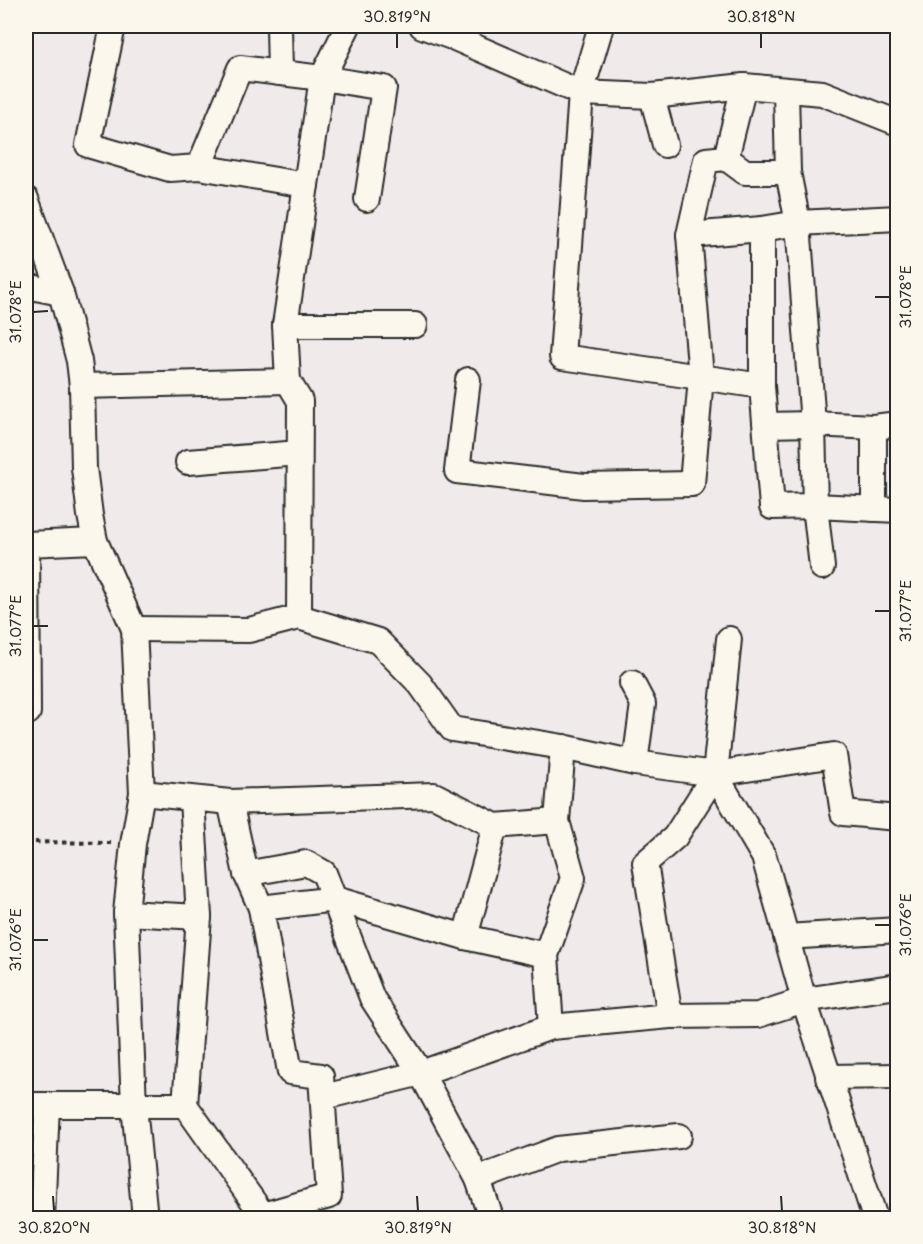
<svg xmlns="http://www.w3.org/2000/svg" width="923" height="1244" viewBox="0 0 923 1244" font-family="'Playpen Sans',sans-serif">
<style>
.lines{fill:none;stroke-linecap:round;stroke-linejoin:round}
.street-casing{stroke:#2b2b2b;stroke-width:28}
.path{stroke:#2b2b2b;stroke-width:4;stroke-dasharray:4.5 4.5;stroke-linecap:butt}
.street{stroke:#fbf7ec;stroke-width:24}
.ticks{fill:none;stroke:#2b2b2b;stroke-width:2}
.neatline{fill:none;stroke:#2b2b2b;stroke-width:2}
.ticks-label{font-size:15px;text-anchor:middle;fill:#2b2b2b}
</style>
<rect width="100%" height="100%" fill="#f0eaeb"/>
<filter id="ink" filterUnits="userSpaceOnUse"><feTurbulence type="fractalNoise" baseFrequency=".0167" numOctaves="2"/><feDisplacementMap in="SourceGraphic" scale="12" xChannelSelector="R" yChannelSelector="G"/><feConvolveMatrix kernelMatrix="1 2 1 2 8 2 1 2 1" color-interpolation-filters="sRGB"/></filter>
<g filter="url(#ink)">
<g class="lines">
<defs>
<g id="street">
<path d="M113,26L88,145L170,169L199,167L306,185"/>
<path d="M279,26L280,73"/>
<path d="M422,26L457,39L581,93L652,96L744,86L822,93L898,123"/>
<path d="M601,26L581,93L562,357L762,386"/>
<path d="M786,91L788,172L798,223L813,424L815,506L822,567"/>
<path d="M652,96L665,145"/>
<path d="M726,158L744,86"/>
<path d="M199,167L240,68L322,78L384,88L367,199"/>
<path d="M26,199L61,293L79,361L82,386L84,468L90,515L95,541L134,629L142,793L133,844L126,913L134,1106L145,1218"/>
<path d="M762,229V386L772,507L815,506L898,510"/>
<path d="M689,235L762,229L798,223L898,218"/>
<path d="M26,286L61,293"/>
<path d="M285,325H415"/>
<path d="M468,380L457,471L584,486L692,484L701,377L689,235L706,160L726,158L745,172H788"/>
<path d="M82,386L288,381"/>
<path d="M766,425L813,424L874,427L898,424"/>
<path d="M188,462L299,453"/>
<path d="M874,509V427"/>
<path d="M26,544L95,541"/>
<path d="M27,544L28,712"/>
<path d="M299,617L300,401L288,381L285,325L322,78L348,26"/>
<path d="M134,629L249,630L299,617L378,641L420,684L452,729L563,747L635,763L715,774L834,755L843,813L898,818"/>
<path d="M632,683L643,704L635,763"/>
<path d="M715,774L764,857L804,1000L875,1218"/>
<path d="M142,793L230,802L434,795L495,826L557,821"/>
<path d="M192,799L199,917L185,1105L265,1218"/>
<path d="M230,802L246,874L261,908L290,1072L321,1076L329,1196L263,1215"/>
<path d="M246,874L306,863L324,873L372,998L421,1073L478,1179L491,1218"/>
<path d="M261,908L335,899L465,937L546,955"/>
<path d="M126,913L199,917"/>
<path d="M465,937L495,826"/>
<path d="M786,937L898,930"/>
<path d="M670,1016L645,863L675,837L715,774L729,639"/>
<path d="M551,1027L546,955L573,878L557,821L563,747"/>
<path d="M828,1077L898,1076"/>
<path d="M324,1097L421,1073L551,1027L670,1016L758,1015L804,1000L898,986"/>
<path d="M26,1105H185"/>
<path d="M478,1179L558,1149L679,1136"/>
<path d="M42,1218L47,1105"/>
</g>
</defs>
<!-- street casing -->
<use href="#street" class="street-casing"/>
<!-- path -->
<path class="path" d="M26,842L111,843"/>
<!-- street -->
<use href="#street" class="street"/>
</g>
</g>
<!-- ticks -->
<path class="ticks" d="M397,33V48M761,33V48M875,297H890M33,312L48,311M875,611H890M33,626H48M875,925H890M33,940H48M53,1196L54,1211M417,1196L418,1211M781,1196L782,1211"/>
<!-- margin -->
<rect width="923" height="1244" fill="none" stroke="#fbf7ec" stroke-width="66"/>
<rect x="33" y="33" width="857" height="1178" class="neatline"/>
<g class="ticks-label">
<text x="397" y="22">30.819°N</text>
<text x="761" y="22">30.818°N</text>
<text transform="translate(906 297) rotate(-90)" y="5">31.078°E</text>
<text transform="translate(16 312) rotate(-90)" y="5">31.078°E</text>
<text transform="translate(906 611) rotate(-90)" y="5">31.077°E</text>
<text transform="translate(16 626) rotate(-90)" y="5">31.077°E</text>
<text transform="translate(906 925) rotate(-90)" y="5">31.076°E</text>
<text transform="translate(16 940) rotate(-90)" y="5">31.076°E</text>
<text x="54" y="1233">30.820°N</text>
<text x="418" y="1233">30.819°N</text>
<text x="782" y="1233">30.818°N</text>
</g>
</svg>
